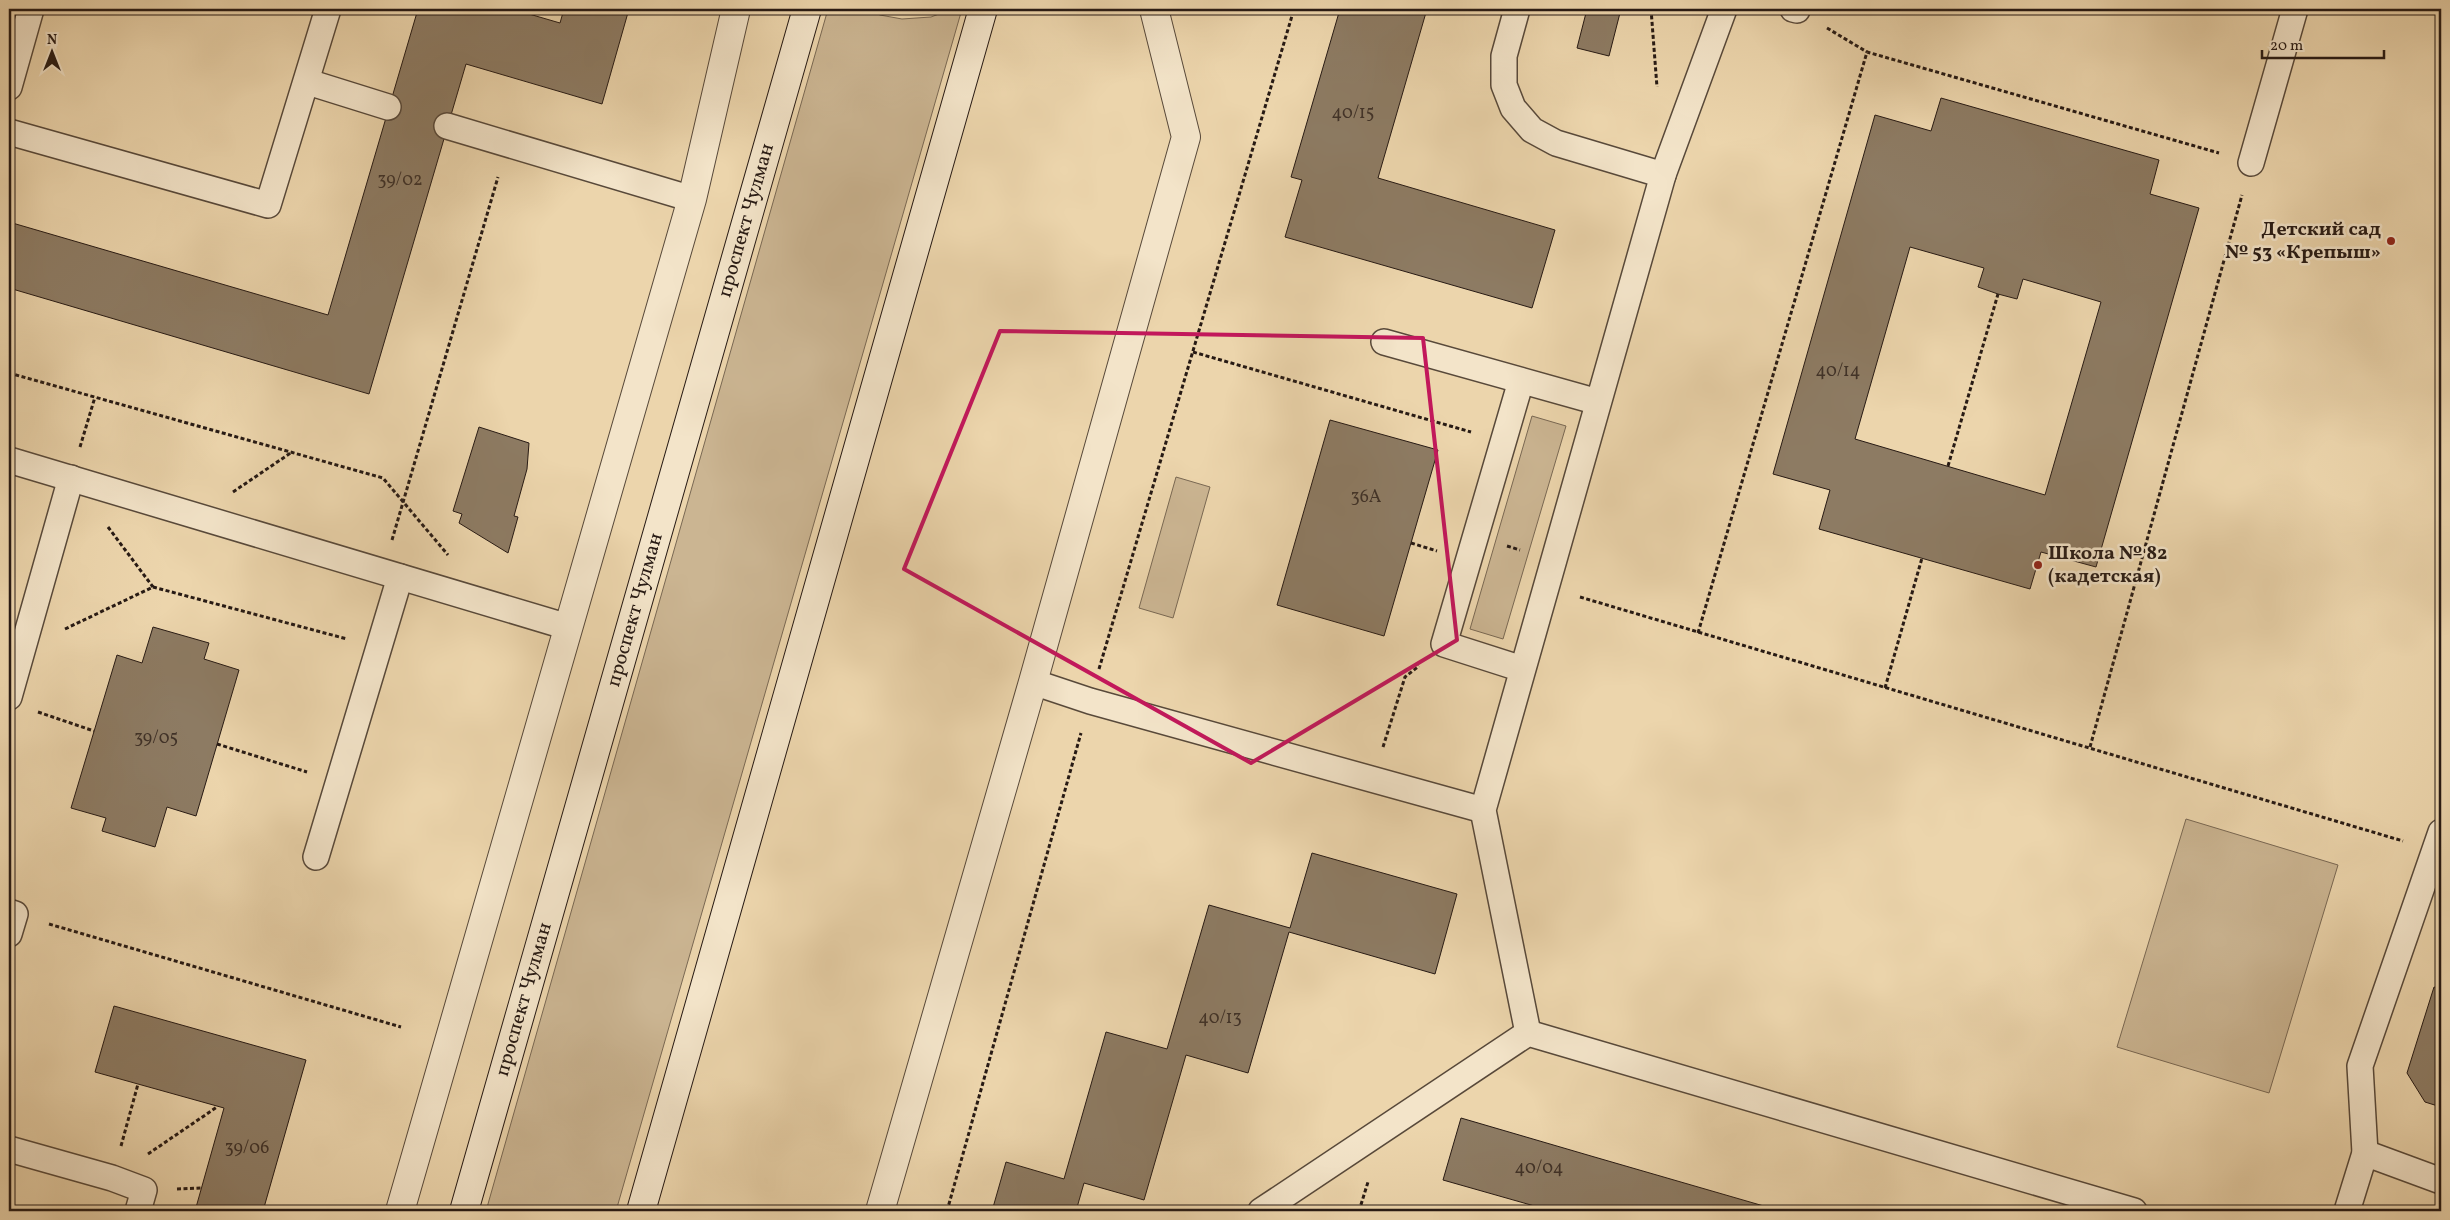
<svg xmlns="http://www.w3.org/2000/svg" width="2450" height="1220" viewBox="0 0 2450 1220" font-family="Vollkorn,serif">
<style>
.green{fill:#cbb592;stroke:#796853}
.building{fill:#8d7b63;stroke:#271a14;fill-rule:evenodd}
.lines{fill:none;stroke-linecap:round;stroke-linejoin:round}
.service-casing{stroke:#58493a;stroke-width:28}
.minor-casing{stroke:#58493a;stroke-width:30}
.secondary-casing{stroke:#271a14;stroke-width:30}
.path{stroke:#271a14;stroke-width:3;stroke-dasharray:4 2.5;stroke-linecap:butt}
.service{stroke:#f3e4c9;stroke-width:25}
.minor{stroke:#f3e4c9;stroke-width:28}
.secondary{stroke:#f3e4c9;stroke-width:28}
.marked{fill:none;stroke:#c2185b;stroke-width:4;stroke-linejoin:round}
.poi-dot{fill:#8f2418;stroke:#f3e4c9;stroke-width:2}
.labels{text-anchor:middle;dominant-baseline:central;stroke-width:5;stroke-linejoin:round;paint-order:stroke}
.number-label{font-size:18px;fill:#403228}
.street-label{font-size:20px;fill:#271a14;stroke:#f3e4c9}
.poi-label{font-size:20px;font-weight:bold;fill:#271a14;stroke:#f3e4c9;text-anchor:end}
</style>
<rect width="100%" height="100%" fill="#ecd5ac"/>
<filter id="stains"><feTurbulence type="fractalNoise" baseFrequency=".004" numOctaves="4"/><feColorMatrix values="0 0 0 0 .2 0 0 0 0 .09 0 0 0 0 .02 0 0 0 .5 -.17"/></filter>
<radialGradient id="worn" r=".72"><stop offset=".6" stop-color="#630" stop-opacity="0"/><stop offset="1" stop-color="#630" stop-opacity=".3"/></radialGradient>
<!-- green -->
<g class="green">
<path d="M828,9H867L880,15L902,19L931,17L952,9H962L616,1211H486Z"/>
<path d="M1532,416L1566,426L1503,639L1470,629Z"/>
<path d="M1176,477L1210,487L1173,618L1139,608Z"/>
<path d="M2186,819L2338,865L2269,1093L2117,1047Z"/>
</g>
<!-- building -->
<g class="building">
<path d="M418,9H512L560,23L564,9H629L602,104L466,64L369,394L9,288V222L328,315Z"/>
<path d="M1340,9H1427L1378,178L1555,230L1532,308L1285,237L1302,180L1291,177Z"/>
<path d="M1587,9H1621L1609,56L1577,48Z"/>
<path d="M1941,98L2159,160L2150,194L2199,208L2096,567L2041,552L2030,589L1819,529L1830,490L1773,474L1875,115L1931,131ZM1910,247L1984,268L1978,287L1998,294L2017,299L2023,279L2101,302L2045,495L1855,439Z"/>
<path d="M2441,407V421L2438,420Z"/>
<path d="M1330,420L1438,450L1384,636L1277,605Z"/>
<path d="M479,427L529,443L527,469L514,516L518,517L508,553L459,523L462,514L453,511Z"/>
<path d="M153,627L209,643L204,659L239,670L196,816L167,807L155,847L102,831L106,818L71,808L117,655L142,663Z"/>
<path d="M1312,853L1457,894L1435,974L1289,932L1248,1073L1186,1055L1144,1200L1084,1183L1076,1211H992L1006,1162L1064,1179L1106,1032L1167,1049L1209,905L1290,928Z"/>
<path d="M2434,987L2441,989V1107L2425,1102L2407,1073Z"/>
<path d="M114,1006L306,1060L263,1211H195L224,1108L95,1072Z"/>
<path d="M1461,1118L1591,1156L1781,1211H1552L1443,1180Z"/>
</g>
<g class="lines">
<defs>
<g id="service">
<path d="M1517,9L1504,56V85L1513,108L1532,130L1556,143L1663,175L1483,810L1528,1033"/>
<path d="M1793,9L1797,10"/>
<path d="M308,82L388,107"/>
<path d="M9,87L31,9"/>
<path d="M447,126L692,199"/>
<path d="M9,132L268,205L328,9"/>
<path d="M2251,163L2295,9"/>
<path d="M1663,175L1724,9"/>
<path d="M1384,342L1598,402"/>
<path d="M1521,381L1444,644L1522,669"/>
<path d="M9,460L568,627"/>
<path d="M1033,682L1090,701L1483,810"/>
<path d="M9,697L71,478"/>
<path d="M316,857L400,577"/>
<path d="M9,912L15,914L9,934"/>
<path d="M9,1149L112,1178L144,1190L138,1211"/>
<path d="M2365,1153L2360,1066L2441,832"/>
<path d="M1261,1211L1528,1033L2134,1211"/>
<path d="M2347,1211L2365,1153L2441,1181"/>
</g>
<g id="minor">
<path d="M400,1211L692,199L736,9"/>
<path d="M880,1211L1033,682L1186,137L1154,9"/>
</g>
<g id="secondary">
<path id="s1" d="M464,1211L807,9"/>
<path d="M641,1211L983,9"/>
</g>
</defs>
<!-- service casing -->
<use href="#service" class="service-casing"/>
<!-- minor casing -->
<use href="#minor" class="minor-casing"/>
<!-- secondary casing -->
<use href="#secondary" class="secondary-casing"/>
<!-- path -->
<g class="path">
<path d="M1651,9L1657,87"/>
<path d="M1827,28L1867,52"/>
<path d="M1193,352L1471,432"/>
<path d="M9,373L383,478L448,555"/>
<path d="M80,447L95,397"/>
<path d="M1948,466L1998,294"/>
<path d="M233,492L292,452"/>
<path d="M108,527L153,587"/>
<path d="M392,540L498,177"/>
<path d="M1411,543L1437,551"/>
<path d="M1507,546L1520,550"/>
<path d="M1580,597L2403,841"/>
<path d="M65,629L153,587L347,639"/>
<path d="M1698,633L1867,52L2219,153"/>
<path d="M1099,669L1294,9"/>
<path d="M1885,688L1922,558"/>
<path d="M38,712L94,731"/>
<path d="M217,744L307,772"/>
<path d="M1383,747L1405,677L1419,666"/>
<path d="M2090,747L2242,195"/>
<path d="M49,924L401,1027"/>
<path d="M121,1146L138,1084"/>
<path d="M148,1154L217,1107"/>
<path d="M177,1189L201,1188"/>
<path d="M947,1211L1081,733"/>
<path d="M1359,1211L1368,1182"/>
</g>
<!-- service -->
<use href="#service" class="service"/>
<!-- minor -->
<use href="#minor" class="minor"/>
<!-- secondary -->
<use href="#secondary" class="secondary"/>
</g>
<!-- marked area -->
<path class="marked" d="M1000,331L1423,338L1457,640L1251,763L904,569Z"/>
<!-- markers -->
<g class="poi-dot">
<circle cx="2391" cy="241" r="5"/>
<circle cx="2038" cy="565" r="5"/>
</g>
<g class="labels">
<!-- number labels -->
<g class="number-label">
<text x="1353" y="113">40/15</text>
<text x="400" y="180">39/02</text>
<text x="1838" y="371">40/14</text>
<text x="1366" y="497">36А</text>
<text x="156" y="738">39/05</text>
<text x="1220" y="1018">40/13</text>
<text x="247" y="1148">39/06</text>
<text x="1539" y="1168">40/04</text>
</g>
<!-- street labels -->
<g class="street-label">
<text stroke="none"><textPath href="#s1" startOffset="1030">проспект Чулман</textPath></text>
<text stroke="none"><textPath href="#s1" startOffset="625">проспект Чулман</textPath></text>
<text stroke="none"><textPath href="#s1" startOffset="220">проспект Чулман</textPath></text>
</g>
<!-- poi labels -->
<g class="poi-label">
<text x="2381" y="230">Детский сад<tspan x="2381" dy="23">№ 53 «Крепыш»</tspan></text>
<text x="2048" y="554" text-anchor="start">Школа № 82<tspan x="2048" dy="23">(кадетская)</tspan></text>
</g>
</g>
<!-- margin -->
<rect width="2450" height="1220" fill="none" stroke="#ecd5ac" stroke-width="30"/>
<rect x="10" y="10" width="2430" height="1200" fill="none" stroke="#271a14" stroke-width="2.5"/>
<rect x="15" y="15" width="2420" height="1190" fill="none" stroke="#271a14"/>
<!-- north arrow -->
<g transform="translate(52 52)" stroke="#f3e4c9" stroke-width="4" paint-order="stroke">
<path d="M0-4L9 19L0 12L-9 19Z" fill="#271a14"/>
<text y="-8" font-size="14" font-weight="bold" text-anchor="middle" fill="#271a14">N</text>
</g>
<!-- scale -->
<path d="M2262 50v8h122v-8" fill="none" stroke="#271a14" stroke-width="2.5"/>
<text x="2270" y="50" font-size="15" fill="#271a14" stroke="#f3e4c9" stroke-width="4" paint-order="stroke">20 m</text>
<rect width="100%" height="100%" filter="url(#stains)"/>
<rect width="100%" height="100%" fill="url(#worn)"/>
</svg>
